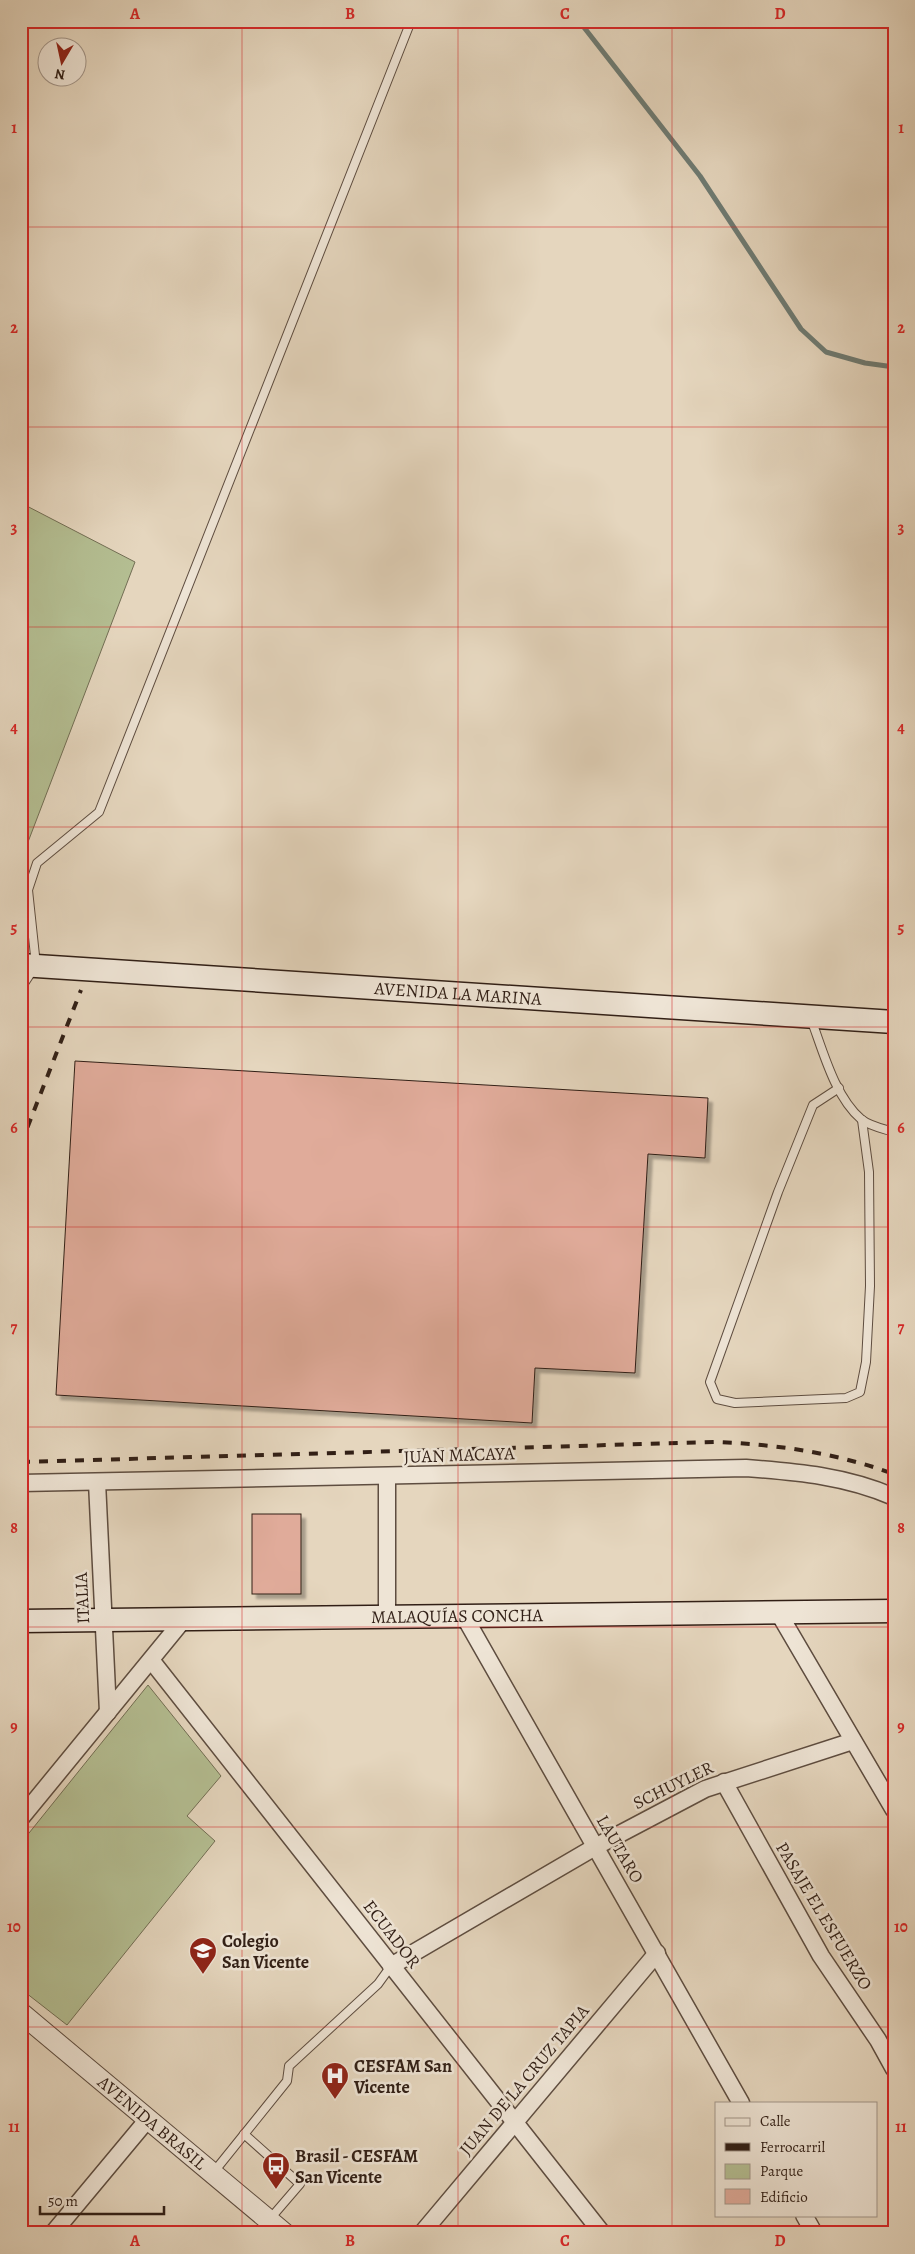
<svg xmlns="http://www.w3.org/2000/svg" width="915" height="2254" viewBox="0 0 915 2254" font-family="Alegreya,serif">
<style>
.green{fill:#b4be92;stroke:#726e54}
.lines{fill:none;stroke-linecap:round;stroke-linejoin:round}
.stream{stroke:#6e7b73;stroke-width:5}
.building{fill:#e0ab9a;stroke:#311f16;filter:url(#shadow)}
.service-casing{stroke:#5e4d40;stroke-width:10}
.minor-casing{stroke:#5e4d40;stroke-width:19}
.tertiary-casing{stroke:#5e4d40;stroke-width:22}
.secondary-casing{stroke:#311f16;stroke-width:25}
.service{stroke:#eee4d5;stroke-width:8}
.minor{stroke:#eee4d5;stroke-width:16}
.tertiary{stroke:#eee4d5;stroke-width:20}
.secondary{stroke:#eee4d5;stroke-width:22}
.rail{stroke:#311f16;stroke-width:4;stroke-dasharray:9 9;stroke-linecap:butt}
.grid{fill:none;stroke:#d62828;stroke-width:1;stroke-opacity:0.55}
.labels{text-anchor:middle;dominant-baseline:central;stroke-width:5;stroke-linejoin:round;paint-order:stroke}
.street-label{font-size:18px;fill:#311f16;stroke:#eee4d5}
.poi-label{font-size:18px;font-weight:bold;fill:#311f16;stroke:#eee4d5;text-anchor:start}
.neatline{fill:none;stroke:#d62828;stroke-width:2}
.grid-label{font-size:16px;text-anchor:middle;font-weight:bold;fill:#d62828}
</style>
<defs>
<filter id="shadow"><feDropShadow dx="4.5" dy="4.5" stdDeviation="1" flood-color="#0004"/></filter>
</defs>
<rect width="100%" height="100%" fill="#e5d6be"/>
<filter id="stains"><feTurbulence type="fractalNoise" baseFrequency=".004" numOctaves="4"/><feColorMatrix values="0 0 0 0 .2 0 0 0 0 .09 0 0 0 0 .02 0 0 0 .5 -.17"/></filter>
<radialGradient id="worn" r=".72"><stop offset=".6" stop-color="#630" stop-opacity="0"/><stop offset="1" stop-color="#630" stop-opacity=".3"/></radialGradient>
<!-- green -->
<g class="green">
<path d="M21,503L135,562L28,842H21Z"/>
<path d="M148,1685L221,1776L187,1816L215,1841L67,2025L21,1989V1843Z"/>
</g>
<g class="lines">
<!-- stream -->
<path class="stream" d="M579,21L700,176L801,329L826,352L865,363L894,367"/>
</g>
<!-- building -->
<g class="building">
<path d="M75,1061L708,1098L705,1158L648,1154L635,1373L535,1368L532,1423L56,1395Z"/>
<rect x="252" y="1514" width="49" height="80"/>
</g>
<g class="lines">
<defs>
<g id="service">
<path d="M21,988L36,965L28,890L37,863L99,812L411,21"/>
<path d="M811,1019C823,1051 835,1097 861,1119C869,1126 884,1129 894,1132"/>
<path d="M839,1088L813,1105L778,1192L710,1382L717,1399L735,1403L846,1398L860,1392L866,1362L870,1286L869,1172L862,1120"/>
<path d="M244,2134L300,2184L269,2220"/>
<path d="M213,2173L287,2081L289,2066L378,1984L391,1966"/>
</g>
<g id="minor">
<path d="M97,1482L108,1712"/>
<path d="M21,1483L746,1468C798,1472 846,1476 894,1497"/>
<path d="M778,1612L894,1810"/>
<path d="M464,1616L741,2103"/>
<path d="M387,1617V1477"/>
<path d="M151,1660L602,2233"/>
<path d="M724,1782L821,1956L878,2040L894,2069"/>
<path d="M21,1818L184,1619"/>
<path d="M391,1966L595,1847L705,1789L853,1741"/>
<path d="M804,2215L814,2233"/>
<path d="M53,2233L148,2119"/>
<path d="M422,2233L657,1953"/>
</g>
<g id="tertiary">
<path id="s1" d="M21,2013L284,2233"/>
</g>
<g id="secondary">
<path id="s2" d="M21,965L894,1022"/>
<path id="s3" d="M21,1621L894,1611"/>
</g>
</defs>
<!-- service casing -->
<use href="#service" class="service-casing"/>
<!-- minor casing -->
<use href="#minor" class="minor-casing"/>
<!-- tertiary casing -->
<use href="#tertiary" class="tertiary-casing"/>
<!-- secondary casing -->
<use href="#secondary" class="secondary-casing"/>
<!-- service -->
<use href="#service" class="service"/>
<!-- minor -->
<use href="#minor" class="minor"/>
<!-- tertiary -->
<use href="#tertiary" class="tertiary"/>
<!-- secondary -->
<use href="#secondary" class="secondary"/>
<!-- rail -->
<g class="rail">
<path d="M21,1144L81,990"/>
<path d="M21,1462L714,1442C776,1444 836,1453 894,1474"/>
</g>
</g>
<!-- grid -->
<path class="grid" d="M242,21V2233M458,21V2233M672,21V2233M21,227H894M21,427H894M21,627H894M21,827H894M21,1027H894M21,1227H894M21,1427H894M21,1627H894M21,1827H894M21,2027H894"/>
<!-- icons -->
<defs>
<symbol id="school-pin" viewBox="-11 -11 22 30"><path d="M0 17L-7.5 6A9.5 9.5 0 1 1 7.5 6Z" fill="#8f2418" stroke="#eee4d5"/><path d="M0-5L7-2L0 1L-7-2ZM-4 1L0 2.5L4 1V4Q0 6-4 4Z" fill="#fff"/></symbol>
<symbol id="hospital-pin" viewBox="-11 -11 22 30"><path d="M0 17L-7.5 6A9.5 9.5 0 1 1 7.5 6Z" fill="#8f2418" stroke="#eee4d5"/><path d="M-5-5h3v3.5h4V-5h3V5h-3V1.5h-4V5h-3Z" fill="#fff"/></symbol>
<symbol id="bus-pin" viewBox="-11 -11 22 30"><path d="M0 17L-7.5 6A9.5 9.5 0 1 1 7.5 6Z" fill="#8f2418" stroke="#eee4d5"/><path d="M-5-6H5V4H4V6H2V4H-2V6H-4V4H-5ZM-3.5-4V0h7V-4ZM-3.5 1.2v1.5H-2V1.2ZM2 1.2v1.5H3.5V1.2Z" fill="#fff"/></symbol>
</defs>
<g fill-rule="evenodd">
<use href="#school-pin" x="187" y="1935" width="32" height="43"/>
<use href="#hospital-pin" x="319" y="2060" width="32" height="43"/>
<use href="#bus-pin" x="260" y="2150" width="32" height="43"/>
</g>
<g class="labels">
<!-- street labels -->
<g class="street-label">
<text stroke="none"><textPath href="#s2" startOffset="438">AVENIDA LA MARINA</textPath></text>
<text transform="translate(459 1455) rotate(-2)">JUAN MACAYA</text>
<text transform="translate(82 1598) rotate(-93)">ITALIA</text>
<text stroke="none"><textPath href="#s3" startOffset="436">MALAQUÍAS CONCHA</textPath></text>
<text transform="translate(673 1785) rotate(-26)">SCHUYLER</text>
<text transform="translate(620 1849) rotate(60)">LAUTARO</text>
<text transform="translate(824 1916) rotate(59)">PASAJE EL ESFUERZO</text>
<text transform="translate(392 1934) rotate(52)">ECUADOR</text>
<text transform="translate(524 2080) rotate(-50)">JUAN DE LA CRUZ TAPIA</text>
<text stroke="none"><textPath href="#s1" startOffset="171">AVENIDA BRASIL</textPath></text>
</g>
<!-- poi labels -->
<g class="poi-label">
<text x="222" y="1941">Colegio<tspan x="222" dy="21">San Vicente</tspan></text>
<text x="354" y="2066">CESFAM San<tspan x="354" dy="21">Vicente</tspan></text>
<text x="295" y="2156">Brasil - CESFAM<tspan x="295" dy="21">San Vicente</tspan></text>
</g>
</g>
<!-- margin -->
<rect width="915" height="2254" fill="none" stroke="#e5d6be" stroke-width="55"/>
<!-- legend -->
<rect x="715" y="2102" width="162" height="115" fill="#eee4d5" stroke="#a29589"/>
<rect x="725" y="2118" width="25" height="8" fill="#eee4d5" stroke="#a29589"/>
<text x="760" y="2126" font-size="15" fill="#311f16">Calle</text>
<rect x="725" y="2143" width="25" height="8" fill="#311f16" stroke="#a29589"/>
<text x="760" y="2152" font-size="15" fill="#311f16">Ferrocarril</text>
<rect x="725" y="2164" width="25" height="15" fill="#b4be92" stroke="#a29589"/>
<text x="760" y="2176" font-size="15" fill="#311f16">Parque</text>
<rect x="725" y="2189" width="25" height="15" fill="#e0ab9a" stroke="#a29589"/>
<text x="760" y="2202" font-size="15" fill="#311f16">Edificio</text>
<!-- north arrow -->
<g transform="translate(62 62) rotate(189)"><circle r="24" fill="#eee4d5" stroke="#a29589"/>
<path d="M0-4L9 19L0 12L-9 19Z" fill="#8f2418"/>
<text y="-8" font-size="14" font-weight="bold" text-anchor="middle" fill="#311f16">N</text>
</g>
<!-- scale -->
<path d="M40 2206v8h124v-8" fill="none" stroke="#311f16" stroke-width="2.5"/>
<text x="48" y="2206" font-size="15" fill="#311f16" stroke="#eee4d5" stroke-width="4" paint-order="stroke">50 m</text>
<rect x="28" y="28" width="860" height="2198" class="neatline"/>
<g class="grid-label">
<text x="135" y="19">A</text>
<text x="350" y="19">B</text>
<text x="565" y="19">C</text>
<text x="780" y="19">D</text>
<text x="14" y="133">1</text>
<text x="901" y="133">1</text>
<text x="14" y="333">2</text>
<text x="901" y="333">2</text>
<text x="14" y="533">3</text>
<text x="901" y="533">3</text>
<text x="14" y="733">4</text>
<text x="901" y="733">4</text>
<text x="14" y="933">5</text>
<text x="901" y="933">5</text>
<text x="14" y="1133">6</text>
<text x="901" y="1133">6</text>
<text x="14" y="1333">7</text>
<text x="901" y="1333">7</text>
<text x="14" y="1533">8</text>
<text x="901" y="1533">8</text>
<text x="14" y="1732">9</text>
<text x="901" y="1732">9</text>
<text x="14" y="1932">10</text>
<text x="901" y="1932">10</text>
<text x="14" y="2132">11</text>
<text x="901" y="2132">11</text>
<text x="135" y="2246">A</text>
<text x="350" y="2246">B</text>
<text x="565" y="2246">C</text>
<text x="780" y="2246">D</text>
</g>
<rect width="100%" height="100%" filter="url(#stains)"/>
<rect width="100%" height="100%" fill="url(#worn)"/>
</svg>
